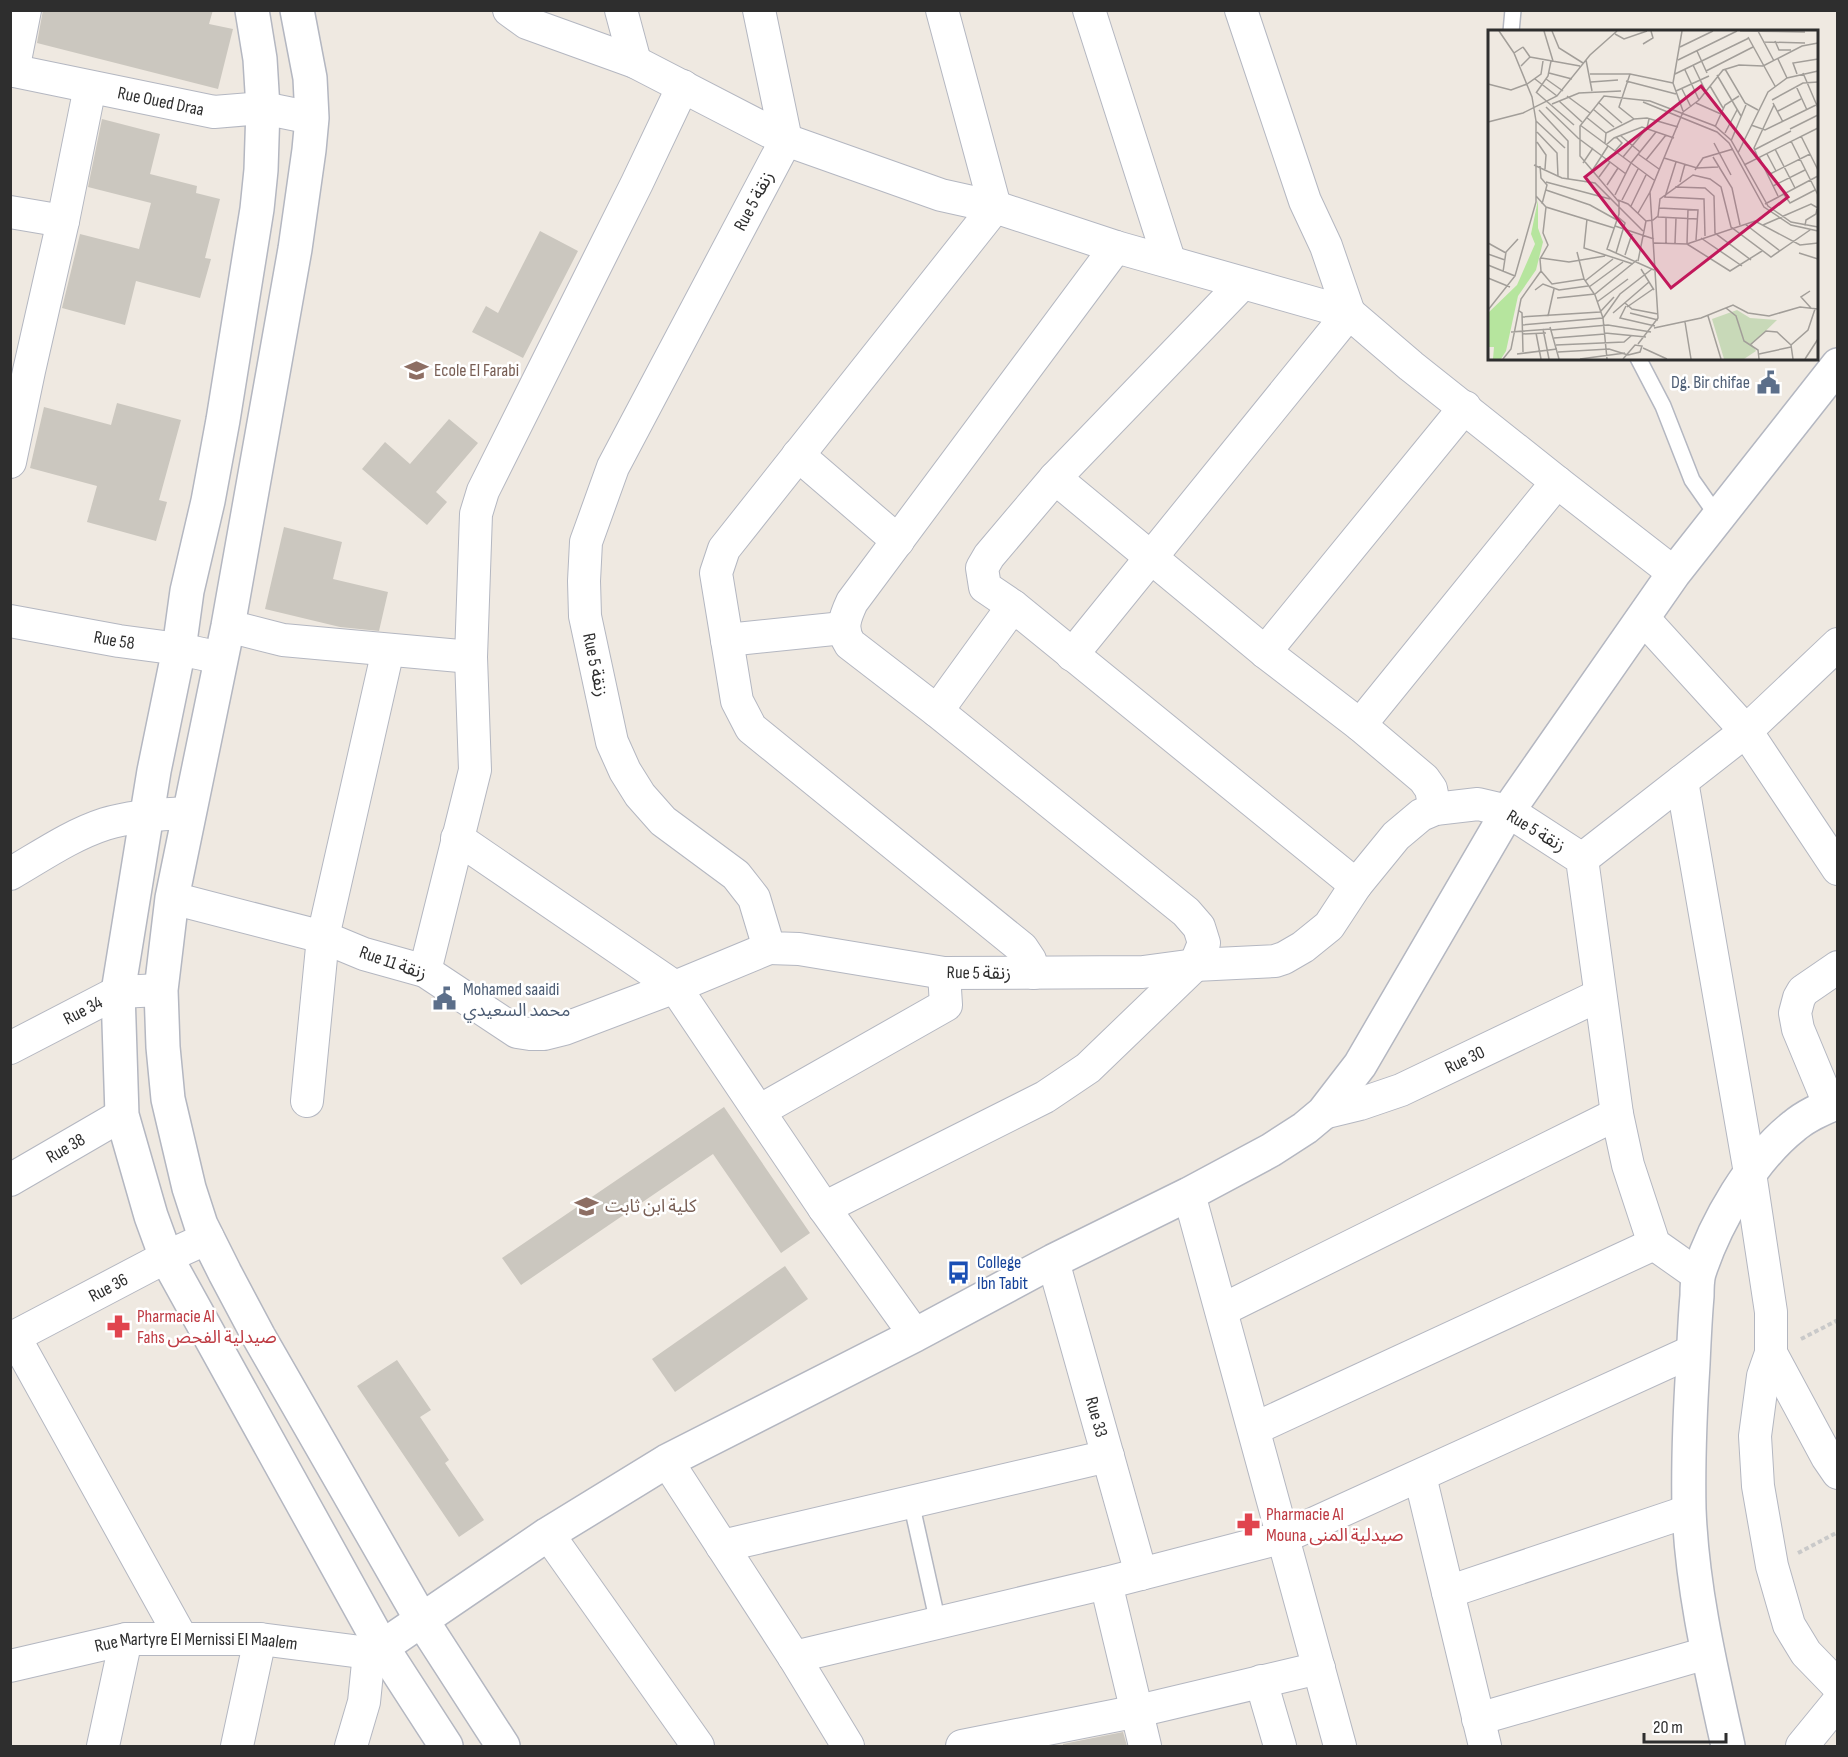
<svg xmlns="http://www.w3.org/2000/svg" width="1848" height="1757" viewBox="0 0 1848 1757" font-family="'Sofia Sans Condensed','Noto Sans Arabic',sans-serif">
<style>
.building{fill:#cbc7bf}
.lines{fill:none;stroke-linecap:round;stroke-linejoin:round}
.service-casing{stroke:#b4b7c1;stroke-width:18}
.minor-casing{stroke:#b4b7c1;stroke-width:34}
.tertiary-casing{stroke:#b4b7c1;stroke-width:36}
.path{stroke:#c9c9c9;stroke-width:4;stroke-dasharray:4.5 3;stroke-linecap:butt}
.service{stroke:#fff;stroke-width:15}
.minor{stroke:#fff;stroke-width:32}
.tertiary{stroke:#fff;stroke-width:33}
.labels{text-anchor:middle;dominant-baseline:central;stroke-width:5;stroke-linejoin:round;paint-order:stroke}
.street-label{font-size:18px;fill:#2e2e2e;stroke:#fff}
.education-label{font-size:18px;fill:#785e54;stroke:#fff;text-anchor:start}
.service-label{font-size:18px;fill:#4e5e75;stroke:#fff;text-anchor:end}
.transit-label{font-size:18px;fill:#164399;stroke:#fff;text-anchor:start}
.health-label{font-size:18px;fill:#be3a42;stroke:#fff;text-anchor:start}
.inset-road{fill:none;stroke:#a29e99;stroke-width:1.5}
.view{fill:#c2185b;fill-opacity:0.15;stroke:#c2185b;stroke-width:3}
.inset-edge{fill:none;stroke:#2e2e2e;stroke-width:3}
</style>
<rect width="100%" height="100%" fill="#efe9e1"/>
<!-- building -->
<g class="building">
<path d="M43,10H213L209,24L233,29L218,89L37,43Z"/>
<path d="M102,119L160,134L150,174L197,186L196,193L220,199L205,258L211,259L200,298L136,281L125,325L62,308L80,234L139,249L151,203L88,187Z"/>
<path d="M540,231L578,251L523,358L472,332L486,306L498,313Z"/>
<path d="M117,403L181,420L159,500L167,502L156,541L87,522L97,486L30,468L44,407L111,425Z"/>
<path d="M449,419L478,443L436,492L447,502L427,525L362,469L385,442L410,464Z"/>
<path d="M284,527L342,542L333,579L388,592L379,631L340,627L265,609Z"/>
<path d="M724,1107L810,1233L781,1253L713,1154L521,1285L502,1258Z"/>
<path d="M785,1266L808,1299L675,1392L652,1359Z"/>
<path d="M397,1360L431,1410L420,1417L449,1460L445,1463L484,1520L459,1537L357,1386Z"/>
<path d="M1123,1732L1127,1746H1063V1744Z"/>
</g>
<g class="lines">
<defs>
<g id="service">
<path d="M1511,32L1513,10"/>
<path d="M1638,358L1663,406L1692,480L1718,517"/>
<path d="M911,1502L938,1623"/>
</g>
<g id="minor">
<path d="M509,10L527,23L635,62L786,140L941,195L995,207L1116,247L1349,313L1411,366L1557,482L1674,573"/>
<path d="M621,10L635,62"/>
<path d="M759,10L786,140L613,467L586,542L584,581L585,616L612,742L625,771L640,795L663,821L736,875L754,898L769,948L799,949L944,973L1143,972L1195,965L1275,961L1284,958L1303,947L1329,926L1356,885L1396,836L1421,815L1435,809L1478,804L1508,811L1582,859L1617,1114L1628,1165L1654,1244L1698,1275"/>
<path d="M942,10L995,207L724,549L716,573L737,701L751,728L1022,948L1030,960L1034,973"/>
<path d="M1089,10L1169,260"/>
<path id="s1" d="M10,70L214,112L263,108L312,118"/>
<path d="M13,71L25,10"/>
<path d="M10,212L63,221"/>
<path d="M1242,284L1055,478L989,556L982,568L985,587L1013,606L1356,885"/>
<path d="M798,455L898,541"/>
<path d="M10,462L29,371L63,221L90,87"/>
<path d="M1055,478L1265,652L1360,725L1424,779L1431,789L1435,809"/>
<path d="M1643,618L1746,731L1838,869"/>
<path id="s2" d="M10,621L119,641L179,649L221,658"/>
<path d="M228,626L283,640L471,657"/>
<path d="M727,640L843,628"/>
<path d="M1265,652L1465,407"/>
<path d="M1072,655L1349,313L1326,246L1305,201L1241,10"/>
<path d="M937,711L1013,606"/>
<path d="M1360,725L1557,482"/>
<path d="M1682,781L1750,1173L1771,1312V1353L1763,1376L1755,1436L1758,1486L1772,1566L1789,1625L1806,1653L1838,1686"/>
<path d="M457,838L675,987L824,1208L915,1335"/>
<path d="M1582,859L1746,731L1838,644"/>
<path d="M10,874C41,856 71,835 105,824C131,816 161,814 188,813"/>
<path d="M172,898L323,937L364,954L425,971L517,1032L530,1034H544L564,1029L675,987L769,948"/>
<path d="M425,971L475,770L471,657L476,514L483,491L637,183L683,86"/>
<path id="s3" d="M10,1048L118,992L161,990"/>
<path d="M307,1101L323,937L388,650"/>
<path d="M1830,1106L1798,1029L1795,1013L1799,998L1803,991L1838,967"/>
<path d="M759,1111L946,1005L944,973"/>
<path id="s4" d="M1323,1113L1360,1104L1401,1090L1600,995"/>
<path id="s5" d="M10,1180L122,1115"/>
<path d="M1189,1194L1340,1746"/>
<path d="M824,1208L1045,1097L1088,1068L1195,965L1204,943L1199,927L1186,912L937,711L850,644C840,629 845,617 852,602L1116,247"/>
<path id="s6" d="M1053,1261L1141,1574"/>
<path d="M1222,1310L1617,1114"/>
<path d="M14,1336L182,1639"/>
<path id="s7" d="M10,1339L166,1257L208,1238"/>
<path d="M1771,1353L1827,1457L1838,1473"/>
<path d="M1254,1429L1654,1244"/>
<path d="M667,1461L794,1657L848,1746"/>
<path d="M1420,1476L1485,1746"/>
<path d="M548,1534L698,1746"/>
<path d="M722,1546L1108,1456"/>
<path d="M1106,1583L1145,1746"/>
<path d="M1448,1592L1689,1511"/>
<path d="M794,1657L1106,1583L1284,1537L1693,1351"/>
<path id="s8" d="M10,1666L126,1639H260L369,1653L382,1647"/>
<path d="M1261,1681L1280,1746"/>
<path d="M1478,1719L1707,1653"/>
<path d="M103,1746L126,1639"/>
<path d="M237,1746L260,1639"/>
<path d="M351,1746L364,1702L369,1653"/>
<path d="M962,1746L1138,1711L1319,1668"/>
<path d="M1802,1746L1838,1702"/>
</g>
<g id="tertiary">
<path d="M252,10L260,59L263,108L261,170L257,209L223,420L208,501L187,591L179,649L154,771L118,992L122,1115L151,1216L166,1257L382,1647L446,1746"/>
<path d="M297,10L310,78L312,118L309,150L295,249L228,626L172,898L161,990L163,1047L168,1099L189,1188L201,1225L225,1273L259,1337L421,1619L503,1746"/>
<path d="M382,1647L548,1534L667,1461L915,1335L1053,1261L1189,1194L1271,1150L1305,1128L1323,1113L1360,1065L1508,811L1674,573L1838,365"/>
<path d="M1728,1746C1711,1669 1692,1589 1689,1509C1688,1461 1690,1412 1693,1364C1694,1341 1695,1318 1697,1296C1697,1288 1697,1280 1699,1273C1715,1223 1752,1159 1794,1126C1807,1115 1822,1109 1838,1102"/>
</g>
</defs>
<!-- service casing -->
<use href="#service" class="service-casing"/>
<!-- minor casing -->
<use href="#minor" class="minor-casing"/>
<!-- tertiary casing -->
<use href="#tertiary" class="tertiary-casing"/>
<!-- path -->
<g class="path">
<path d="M1801,1339L1838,1320"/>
<path d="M1798,1553L1838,1532"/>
</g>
<!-- service -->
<use href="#service" class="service"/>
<!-- minor -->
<use href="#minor" class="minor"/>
<!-- tertiary -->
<use href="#tertiary" class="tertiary"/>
</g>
<!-- icons -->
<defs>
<symbol id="school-bare" viewBox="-9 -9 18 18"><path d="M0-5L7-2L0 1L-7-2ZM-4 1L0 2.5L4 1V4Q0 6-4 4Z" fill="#8d6e63" stroke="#fff" stroke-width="2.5" paint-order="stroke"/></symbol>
<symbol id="civic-bare" viewBox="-9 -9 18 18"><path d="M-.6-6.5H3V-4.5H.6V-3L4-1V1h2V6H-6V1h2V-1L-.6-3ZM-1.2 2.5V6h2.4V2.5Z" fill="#5c6f8a" stroke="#fff" stroke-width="2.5" paint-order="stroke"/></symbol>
<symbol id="bus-bare" viewBox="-9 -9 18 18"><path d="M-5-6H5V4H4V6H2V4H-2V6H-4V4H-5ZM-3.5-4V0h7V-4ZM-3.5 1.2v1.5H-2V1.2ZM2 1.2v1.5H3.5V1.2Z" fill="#1a4fb4" stroke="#fff" stroke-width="2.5" paint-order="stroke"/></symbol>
<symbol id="pharmacy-bare" viewBox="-9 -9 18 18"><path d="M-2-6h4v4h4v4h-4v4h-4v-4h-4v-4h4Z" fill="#e0444e" stroke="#fff" stroke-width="2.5" paint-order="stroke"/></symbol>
</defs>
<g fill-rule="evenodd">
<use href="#school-bare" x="400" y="354" width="33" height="33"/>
<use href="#civic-bare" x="1752" y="366" width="33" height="33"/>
<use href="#civic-bare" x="428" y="982" width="33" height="33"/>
<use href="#school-bare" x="570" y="1190" width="33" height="33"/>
<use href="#bus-bare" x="942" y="1256" width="33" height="33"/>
<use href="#pharmacy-bare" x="102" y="1310" width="33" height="33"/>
<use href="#pharmacy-bare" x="1232" y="1508" width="33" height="33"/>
</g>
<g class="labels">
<!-- street labels -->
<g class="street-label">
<text stroke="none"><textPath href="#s1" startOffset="154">Rue Oued Draa</textPath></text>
<text transform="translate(754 201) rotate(-62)">Rue 5 زنقة</text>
<text stroke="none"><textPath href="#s2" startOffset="106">Rue 58</textPath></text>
<text transform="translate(595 665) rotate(78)">Rue 5 زنقة</text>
<text transform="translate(1536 831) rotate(31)">Rue 5 زنقة</text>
<text transform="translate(393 963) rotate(19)">Rue 11 زنقة</text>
<text transform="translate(979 973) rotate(1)">Rue 5 زنقة</text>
<text stroke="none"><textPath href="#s3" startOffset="82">Rue 34</textPath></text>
<text stroke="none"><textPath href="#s4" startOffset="152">Rue 30</textPath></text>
<text stroke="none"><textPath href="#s5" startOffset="64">Rue 38</textPath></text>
<text stroke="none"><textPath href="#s7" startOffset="111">Rue 36</textPath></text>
<text stroke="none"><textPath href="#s6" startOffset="162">Rue 33</textPath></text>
<text stroke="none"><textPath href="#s8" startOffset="189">Rue Martyre El Mernissi El Maalem</textPath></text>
</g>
<!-- education labels -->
<g class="education-label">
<text x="434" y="370">Ecole El Farabi</text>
<text x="605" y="1206">كلية ابن ثابت</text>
</g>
<!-- service labels -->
<g class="service-label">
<text x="1750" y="382">Dg. Bir chifae</text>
<text x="463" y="989" text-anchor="start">Mohamed saaidi<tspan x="463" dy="21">محمد السعيدي</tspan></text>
</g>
<!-- transit labels -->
<g class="transit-label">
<text x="977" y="1262">College<tspan x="977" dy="21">Ibn Tabit</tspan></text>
</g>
<!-- health labels -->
<g class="health-label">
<text x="137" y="1316">Pharmacie Al<tspan x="137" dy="21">Fahs صيدلية الفحص</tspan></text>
<text x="1266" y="1514">Pharmacie Al<tspan x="1266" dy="21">Mouna صيدلية المنى</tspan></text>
</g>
</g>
<!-- overview -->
<g transform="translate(1488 30)">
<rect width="330" height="330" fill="#efe9e1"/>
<path d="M50,170V198L55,212L48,240L30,266L18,321L13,329H5L6,317H0V283L29,255L47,214L43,204Z" fill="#b6e59e"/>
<path d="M249,280L262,288L289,290L264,314L268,321L256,329H236L224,289Z" fill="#c8d9b8"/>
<path class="inset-road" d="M11,1L26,23M56,1L65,31M64,1L71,18L95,33M252,1L317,2M270,1L286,31M127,4L136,9L159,1M260,7L287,56M287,11L291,20H303M275,12L317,13M155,14L165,8L163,1M192,17L225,1M209,21L219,43M42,27L92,36M290,29L299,48M98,30L104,61M190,30L249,1M205,35L218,62M33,36L42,27L35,17M275,36L314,16L330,13M237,39L257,73L270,80M197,40L211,70M218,41L265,17M61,43L84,49M315,43L330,78M102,44H142L185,53M142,44L131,77L146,89M187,44L261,8M309,44L305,33L330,29M229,45L253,86M47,49L69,66M58,49L75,61M138,51L188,64M103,52L130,50M185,53L194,1M185,53L195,81M0,54L23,60L39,54L53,44L55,31M222,56L235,78M308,56L319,80M194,59L203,77M188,61L221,46M48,62L86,95M48,63L60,46L63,31M79,66L102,83M284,70L315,53L330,52M71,71L94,92M110,72L134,93M155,72L229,102L241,113L276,177L303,195L330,201M208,73L233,84M285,73L295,92M64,74L91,63L133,61M58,77L90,108L138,144M105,79L126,97M51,80L80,111V149M290,81L313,69M195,82L211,70L235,40L251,35L275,36M98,87L118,103M48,91L77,118M0,92L35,83L69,66L102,25L129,1M92,95L166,150M263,95L277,100L330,74M227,97L237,75L251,66M302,99L330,85M49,102L69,123L70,146M237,103L249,80M133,106L152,122M313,106L330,140M243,111L258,75M303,111L330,165M49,112L58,125L57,139M117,113L118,103L146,89L159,88L190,97M226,113L243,145M118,115L126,108L154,97L186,108M287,119L307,158M266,120L303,101M127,121L134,113L128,107M250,123L280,62L299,48L330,41M150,124L171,139M279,124L288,141M135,127L159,98L161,89M225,127L244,158L252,195M271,127L290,166M176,128L209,138L230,137M270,128L266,118L286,75M158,130L178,105M188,132L177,167L216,169L217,206M95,133L105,118M46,135L74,148L107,153L155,201M256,135L330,98M52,136L53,148L59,155L54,174M207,140L215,128L245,119M104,141L120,116M280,145L322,124M111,147L122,132M58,152L122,169M192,152L197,134M119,155L130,138M285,156L317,140M187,157L217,158L226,166L227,203L263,230M58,160L102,175L129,190M295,163L302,173L327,160M127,165L143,133L168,102M48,166L58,177L126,198M130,170L140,174L158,191L165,190L170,186L172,169L205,145L222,149L233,157L243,197L283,227L322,200M134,170L150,139M277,174L330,146M143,176L158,145M171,178L210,180L208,210M200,179L199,214L242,241L274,221M150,183L162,162M170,187L210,189M99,189L96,218L145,234M257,194L292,221M275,195L323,174L330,178M127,196L166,209M317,196L318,190L328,184L329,179M213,208L254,236M0,213L18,223M166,213L199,214L267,191L312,215L330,213M178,213V188M187,213L188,188M89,222L96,249L107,265L115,288L119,329M128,223L137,193L130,187M311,223L330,229M0,224L17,230M137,225L144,204M53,228L81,232L117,226M150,231L158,191M0,235L27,246M153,239L166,260M166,240L119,219L131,184V172L92,126V96L116,66L162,71L227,96L243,110L280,176L303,192L330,197M53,241L64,254L96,249M15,242L18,222L30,209M0,248L22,257M97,251L125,229M101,257L135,232M47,260L55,254L71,260L100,256M322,261L313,267L323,278M69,268L107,264L149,230M109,272L140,249M137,273L144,279L170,284M138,276L132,288L167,296M139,277L165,259M238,278L248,286L256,311L270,320L271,329M0,280L27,246L48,172V91L44,67L26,23L35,17M30,280L34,283L35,322M125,283L161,252M142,283L170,290M60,286L66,259M220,286L233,329M34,287L112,282L126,267M197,292L203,329M34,295L115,288L132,264L164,239M62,297L71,329M166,298L213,288L245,275L260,283L281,286L312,277L330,279M55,299L61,329M63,300L120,295L163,302M23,302L63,299M48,303L53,329M117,303L158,307M34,304L58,303M66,308L117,304M150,314L170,288L162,162L195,82M68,315L136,312L143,306M262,315L278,301L289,302L303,315M155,318L179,329M70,322L121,319L140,325M29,324L69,319M271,324L303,317M15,329L23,319L33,269L53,241L52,229L60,215L55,203L58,177M92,329L137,323M135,329L147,315L154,316L152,322L140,325M305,329L303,315L320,300L327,279M317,329L330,309"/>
<path class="view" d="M213,56L300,167L183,258L97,147Z"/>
<rect width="330" height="330" class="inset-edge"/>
</g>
<!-- border -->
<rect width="1848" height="1757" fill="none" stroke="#2e2e2e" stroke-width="24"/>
<!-- scale -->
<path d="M1644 1733v9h82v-9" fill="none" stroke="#2e2e2e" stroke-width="3"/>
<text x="1653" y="1733" font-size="18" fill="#2e2e2e" stroke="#ffffff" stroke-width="4.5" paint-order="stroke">20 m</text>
</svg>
